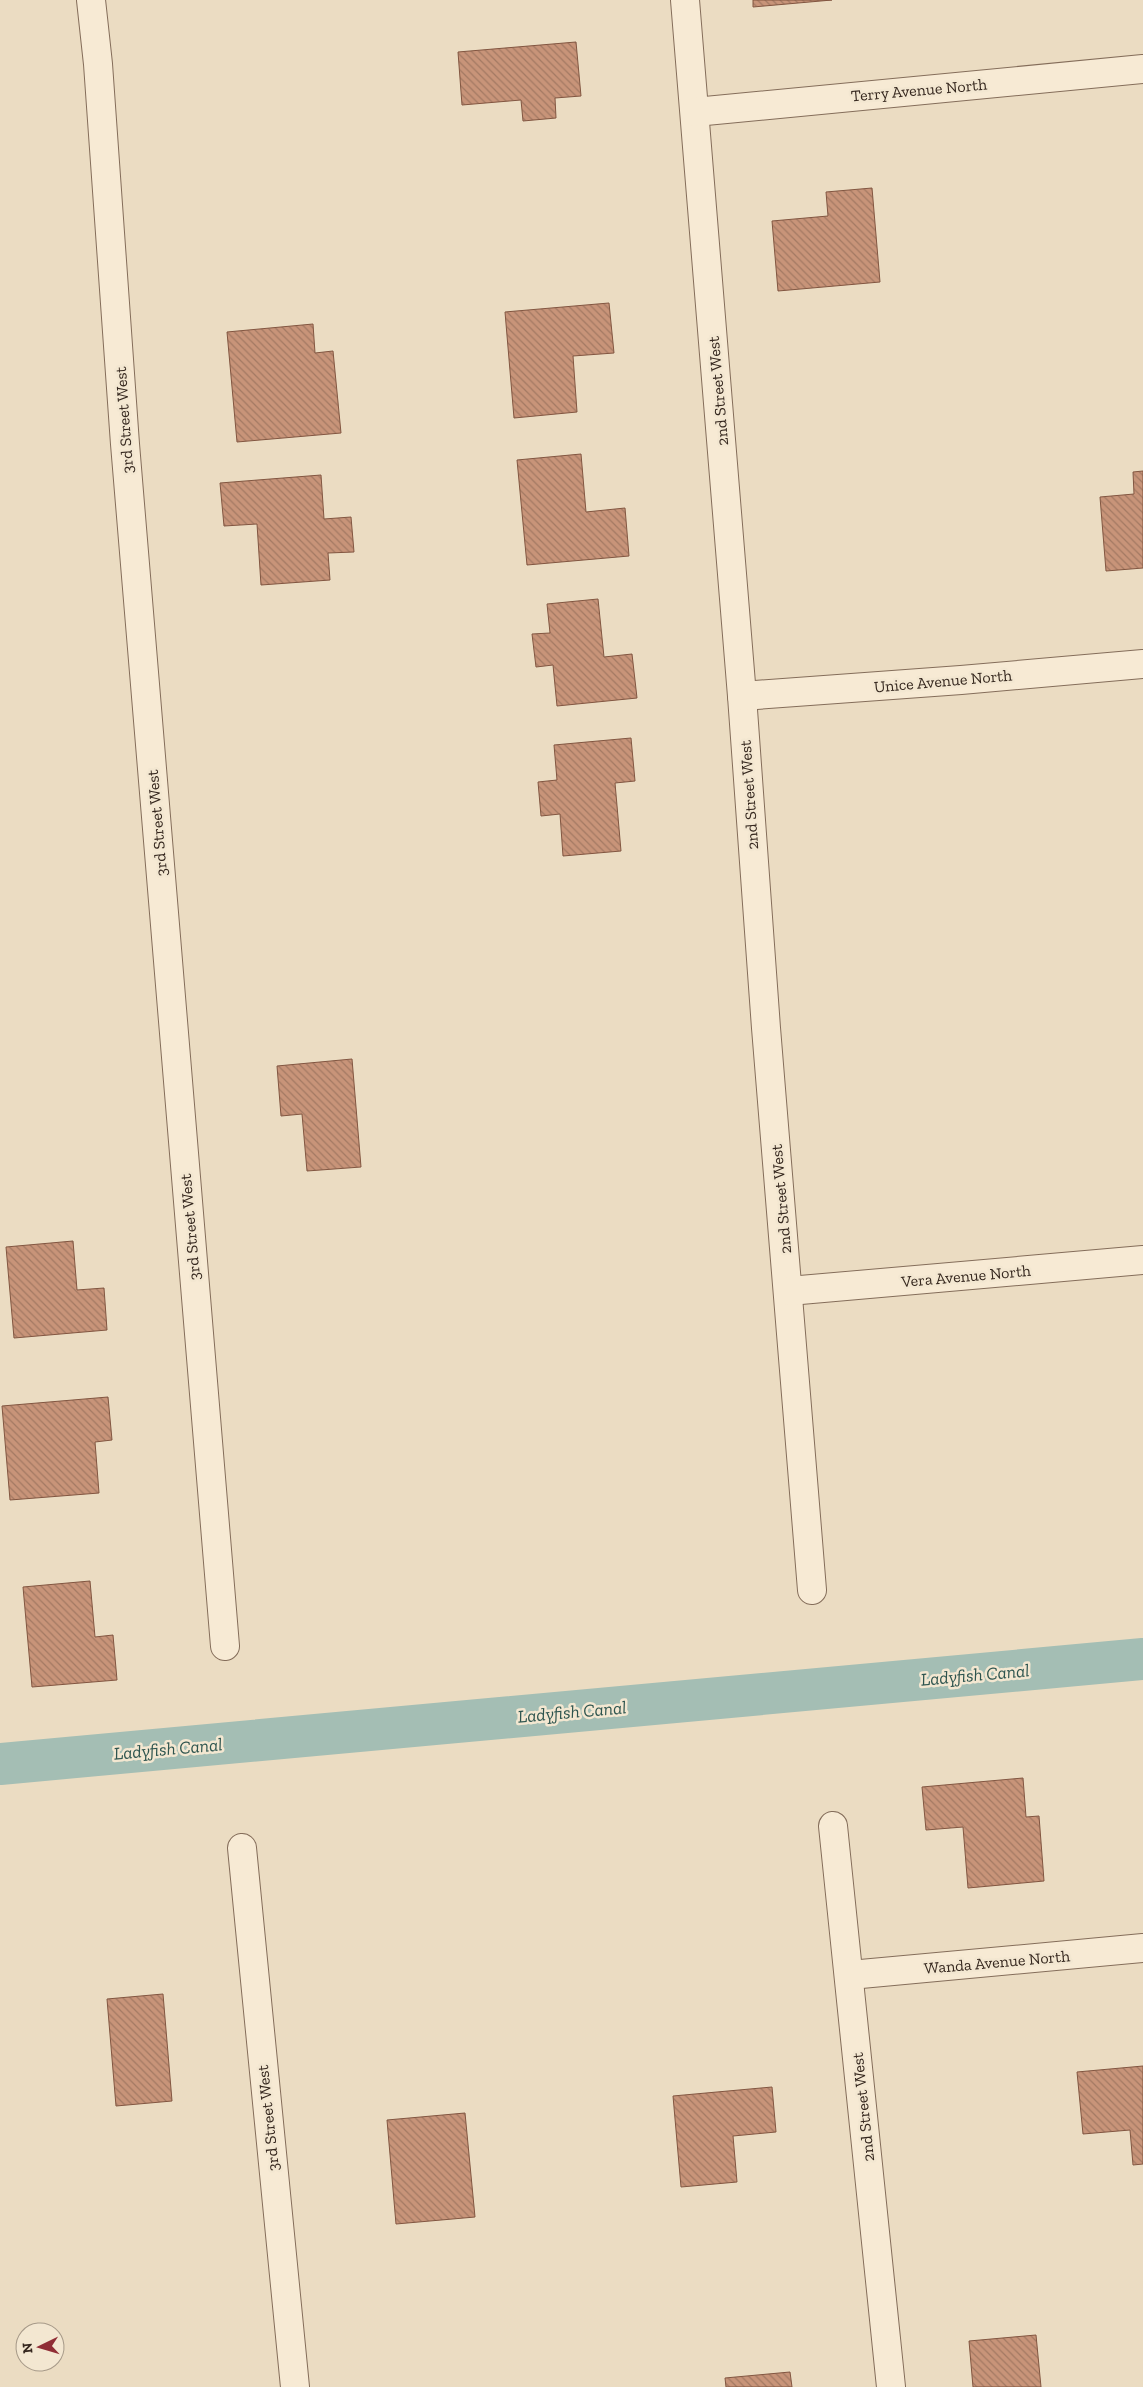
<svg xmlns="http://www.w3.org/2000/svg" width="1143" height="2387" viewBox="0 0 1143 2387" font-family="'Zilla Slab',serif">
<style>
.lines{fill:none;stroke-linecap:round;stroke-linejoin:round}
.canal{stroke:#a4beb4;stroke-width:42}
.building{fill:url(#building-back-hatch);stroke:#825641}
.minor-casing{stroke:#846d5a;stroke-width:30}
.minor{stroke:#f7ead4;stroke-width:28}
.labels{text-anchor:middle;dominant-baseline:central;stroke-width:5;stroke-linejoin:round;paint-order:stroke}
.street-label{font-size:16px;fill:#35271e;stroke:#f3e7d1}
.water-label{font-size:18px;font-style:italic;fill:#2d544e;stroke:#f3e7d1}
</style>
<defs>
<pattern id="building-back-hatch" width="6" height="6" patternUnits="userSpaceOnUse" patternTransform="scale(1.25)"><rect width="6" height="6" fill="#c89479"/><path d="M-1 5l2 2M0 0l6 6M5-1l2 2" fill="none" stroke="#a37963"/></pattern>
</defs>
<rect width="100%" height="100%" fill="#ebdcc2"/>
<g class="lines">
<!-- canal -->
<path class="canal" d="M0,1764L1143,1659"/>
</g>
<!-- building -->
<g class="building">
<path d="M753,0H832L753,7Z"/>
<path d="M576,42L581,96L555,98L556,118L523,121L521,100L462,105L458,52Z"/>
<path d="M872,188L880,282L778,291L772,221L828,216L826,192Z"/>
<path d="M609,303L614,353L573,356L577,412L514,418L505,312Z"/>
<path d="M313,324L315,353L333,351L341,433L237,442L227,332Z"/>
<path d="M581,454L586,512L625,508L629,556L527,565L517,460Z"/>
<path d="M1143,471V568L1106,571L1100,497L1134,494L1133,472Z"/>
<path d="M321,475L324,519L351,517L354,552L328,553L330,580L261,585L257,524L224,526L220,483Z"/>
<path d="M598,599L604,657L632,654L637,698L557,706L553,665L536,667L532,634L550,633L547,604Z"/>
<path d="M631,738L635,781L615,783L621,851L563,856L560,814L541,816L538,782L557,780L554,745Z"/>
<path d="M352,1059L361,1167L307,1171L302,1114L281,1116L277,1066Z"/>
<path d="M73,1241L77,1290L104,1288L107,1330L14,1338L6,1247Z"/>
<path d="M108,1397L112,1440L95,1442L99,1493L10,1500L2,1406Z"/>
<path d="M90,1581L95,1637L113,1635L117,1680L32,1687L23,1587Z"/>
<path d="M1023,1778L1026,1817L1039,1816L1044,1881L968,1888L963,1827L926,1830L922,1787Z"/>
<path d="M163,1994L172,2101L116,2106L107,1999Z"/>
<path d="M1143,2066V2164L1133,2165L1130,2130L1083,2134L1077,2072Z"/>
<path d="M772,2087L776,2132L733,2136L737,2182L681,2187L673,2096Z"/>
<path d="M465,2113L475,2217L396,2224L387,2120Z"/>
<path d="M1036,2335L1041,2387H973L969,2341Z"/>
<path d="M790,2372L792,2387H726L725,2378Z"/>
</g>
<g class="lines">
<defs>
<g id="minor">
<path d="M91,0L98,64L125,444L225,1646"/>
<path d="M685,0L742,696L766,1028L812,1590"/>
<path d="M695,112L1143,69"/>
<path d="M742,696L961,680L1143,664"/>
<path d="M789,1291L1143,1260"/>
<path d="M833,1826L891,2387"/>
<path d="M242,1848L295,2387"/>
<path d="M850,1975L1143,1948"/>
</g>
</defs>
<!-- minor casing -->
<use href="#minor" class="minor-casing"/>
<!-- minor -->
<use href="#minor" class="minor"/>
</g>
<g class="labels">
<!-- street labels -->
<g class="street-label">
<text transform="translate(919 90) rotate(-5)">Terry Avenue North</text>
<text transform="translate(718 391) rotate(-95)">2nd Street West</text>
<text transform="translate(124 420) rotate(-94)">3rd Street West</text>
<text transform="translate(943 681) rotate(-5)">Unice Avenue North</text>
<text transform="translate(749 795) rotate(-94)">2nd Street West</text>
<text transform="translate(157 823) rotate(-95)">3rd Street West</text>
<text transform="translate(781 1199) rotate(-95)">2nd Street West</text>
<text transform="translate(190 1227) rotate(-95)">3rd Street West</text>
<text transform="translate(966 1276) rotate(-5)">Vera Avenue North</text>
<text transform="translate(997 1962) rotate(-5)">Wanda Avenue North</text>
<text transform="translate(863 2107) rotate(-96)">2nd Street West</text>
<text transform="translate(268 2118) rotate(-96)">3rd Street West</text>
</g>
<!-- water labels -->
<g class="water-label">
<text transform="translate(975 1675) rotate(-5)">Ladyfish Canal</text>
<text transform="translate(572 1712) rotate(-5)">Ladyfish Canal</text>
<text transform="translate(168 1749) rotate(-5)">Ladyfish Canal</text>
</g>
</g>
<!-- north arrow -->
<g transform="translate(40 2347) rotate(265)"><circle r="24" fill="#f3e7d1" stroke="#a79a89"/>
<path d="M0-4L9 19L0 12L-9 19Z" fill="#902d35"/>
<text y="-8" font-size="14" font-weight="bold" text-anchor="middle" fill="#35271e">N</text>
</g>
</svg>
